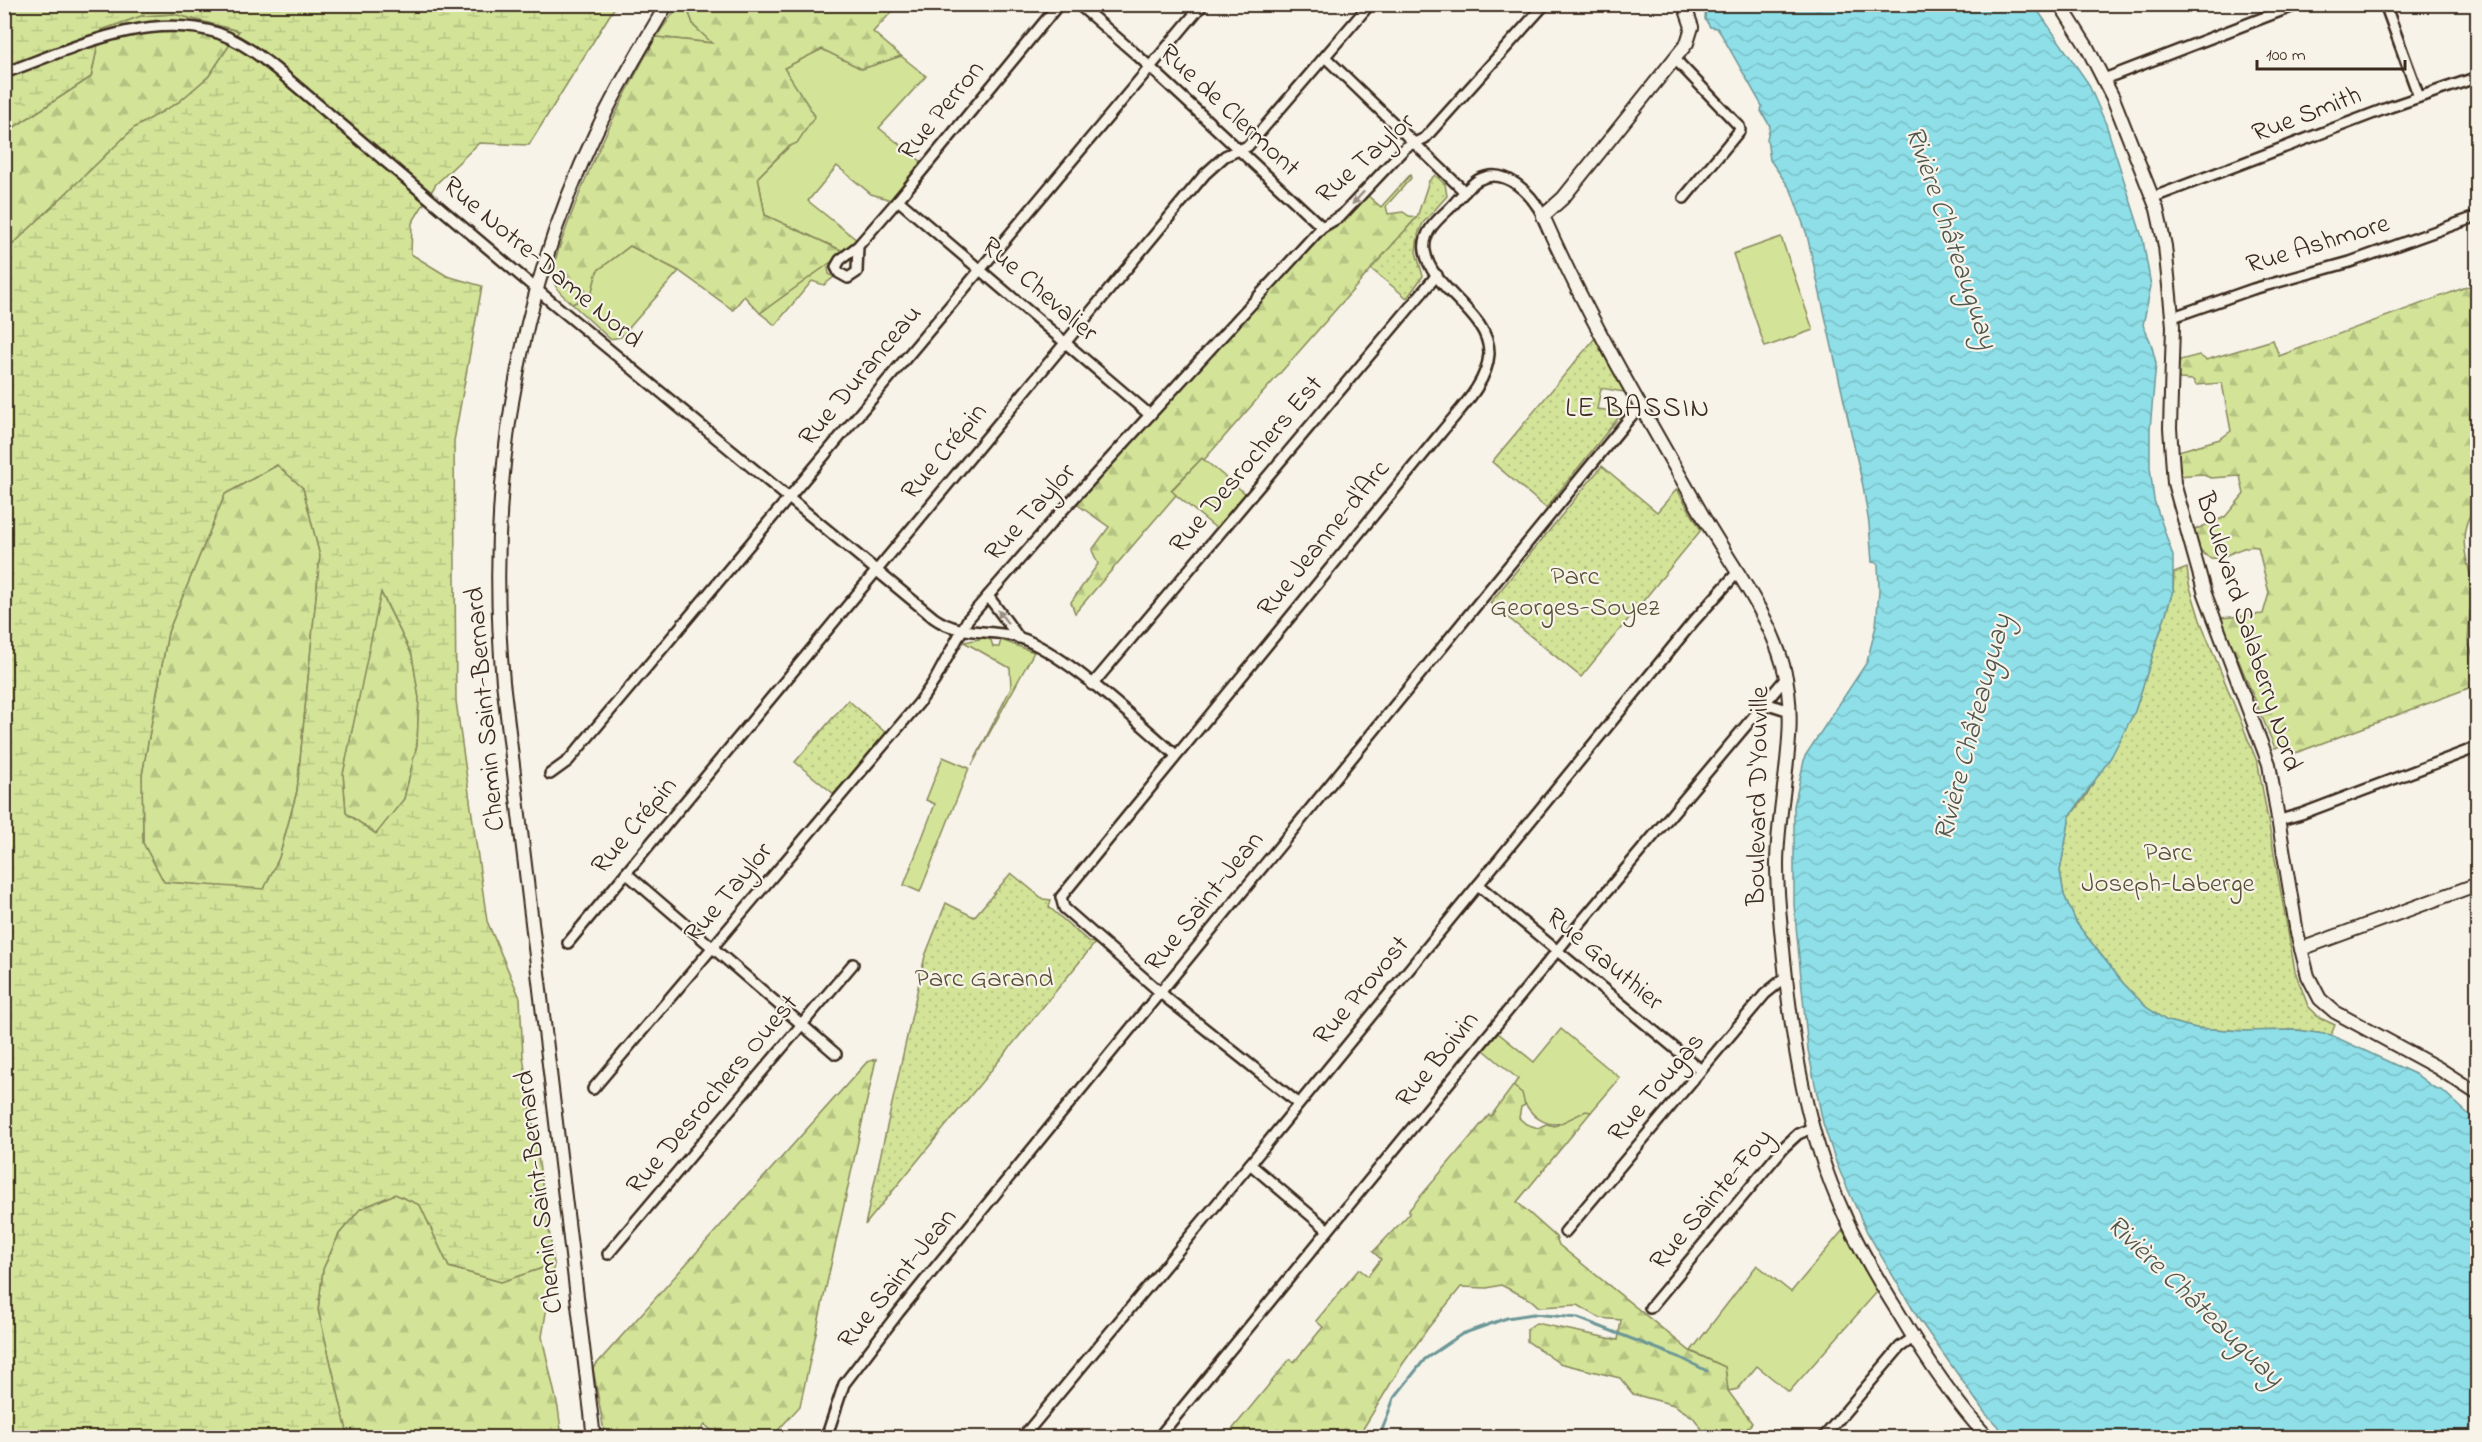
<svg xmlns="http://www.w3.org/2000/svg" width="2482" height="1442" viewBox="0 0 2482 1442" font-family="'Indie Flower',sans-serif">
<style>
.green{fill:#d3e498;stroke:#87875b;stroke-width:1.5}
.forest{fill:url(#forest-firs);stroke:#87875b;stroke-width:1.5}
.wetland{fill:url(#wetland-marsh);stroke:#87875b;stroke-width:1.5;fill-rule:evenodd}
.park{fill:url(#park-dots);stroke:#87875b;stroke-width:1.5}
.water{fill:url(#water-waves);stroke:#6d9797;stroke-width:1.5}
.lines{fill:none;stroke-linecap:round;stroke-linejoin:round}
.stream{stroke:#6d9797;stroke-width:3}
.minor-casing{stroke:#3b2a1e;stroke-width:14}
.tertiary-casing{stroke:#3b2a1e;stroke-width:16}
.minor{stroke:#f7f3e8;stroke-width:9}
.tertiary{stroke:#f7f3e8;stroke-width:12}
.oneway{fill:#998e83}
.labels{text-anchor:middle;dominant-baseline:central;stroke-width:4.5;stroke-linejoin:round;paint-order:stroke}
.street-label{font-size:27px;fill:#3b2a1e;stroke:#f7f3e8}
.park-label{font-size:27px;fill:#594f36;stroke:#f7f3e8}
.water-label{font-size:28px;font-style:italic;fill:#505750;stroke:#f7f3e8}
.neighbourhood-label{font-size:28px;letter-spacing:1.5px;fill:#3b2a1e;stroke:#f7f3e8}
</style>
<defs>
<pattern id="forest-firs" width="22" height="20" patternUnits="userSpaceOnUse" patternTransform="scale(1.5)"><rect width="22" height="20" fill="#d3e498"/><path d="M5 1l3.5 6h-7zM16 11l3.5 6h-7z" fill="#b6c483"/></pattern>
<pattern id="wetland-marsh" width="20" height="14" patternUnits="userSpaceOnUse" patternTransform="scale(1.5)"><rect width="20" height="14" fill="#d3e498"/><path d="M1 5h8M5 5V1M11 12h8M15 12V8" fill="none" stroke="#b6c483"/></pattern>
<pattern id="park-dots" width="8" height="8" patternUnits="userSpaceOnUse" patternTransform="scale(1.5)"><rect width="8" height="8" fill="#d3e498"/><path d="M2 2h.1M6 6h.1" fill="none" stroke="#b6c483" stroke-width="1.8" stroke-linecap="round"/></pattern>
<pattern id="water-waves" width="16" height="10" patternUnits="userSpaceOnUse" patternTransform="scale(1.5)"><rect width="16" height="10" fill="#8edfe8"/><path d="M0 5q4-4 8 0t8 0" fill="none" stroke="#7bc0c7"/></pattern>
</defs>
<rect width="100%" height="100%" fill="#f7f3e8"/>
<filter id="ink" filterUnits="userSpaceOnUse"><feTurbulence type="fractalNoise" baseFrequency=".0167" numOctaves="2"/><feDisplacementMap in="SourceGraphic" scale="12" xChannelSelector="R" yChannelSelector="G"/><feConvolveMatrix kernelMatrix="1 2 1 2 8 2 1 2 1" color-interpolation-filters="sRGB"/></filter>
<g filter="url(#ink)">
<!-- green -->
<g class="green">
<path d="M679,5H686L694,26L713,43L656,37Z"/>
<path d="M822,49L862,69L901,56L926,76L879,128L922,162L891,200L871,194L837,166L808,201L857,240L828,268L829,274L834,277L824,285L812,281L775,325L760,313L845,252L765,215L758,177L793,143L784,68Z"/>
<path d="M1781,237L1813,330L1765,347L1733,254Z"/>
<path d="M630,246L679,271L621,337L610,339L572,304L591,295L597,271Z"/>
<path d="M1202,458L1246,494L1217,529L1171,491Z"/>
<path d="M984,638L991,640L993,647H999L1001,640L1034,652L972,765L1011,688L1010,668L964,642Z"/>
<path d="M943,757L969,768L920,892L904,885L935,804L926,800Z"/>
<path d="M1561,1029L1620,1078L1591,1112C1582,1111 1574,1118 1565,1122C1550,1128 1535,1120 1526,1105C1520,1097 1521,1093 1513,1086L1518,1079L1484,1050L1498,1033L1534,1062Z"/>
<path d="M1843,1230L1877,1292L1789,1392L1757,1366L1738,1389L1728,1391L1725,1367L1691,1351L1757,1265L1791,1292Z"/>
</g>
<!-- forest -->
<g class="forest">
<path d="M686,5H898L873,32L901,56L862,69L822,49L784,68L815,116L797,143L788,147L758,177L765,215L845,252L760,313L744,296L733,310L679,271L630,246L597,271L591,295L572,304C565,297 555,290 553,279C552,262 562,241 567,226C591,160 622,98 656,37L712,43L694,26Z"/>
<path d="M174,14L239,31L209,76L179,102L134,128L5,252V133L91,77L101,30L141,16Z"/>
<path d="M1410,175L1411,178L1386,206L1388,214L1403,212L1409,216L1417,217L1204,460L1202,458L1171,490L1176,495L1075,613L1071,602L1098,564L1092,550L1109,527L1075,503L1325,233L1345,221L1367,195L1381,207Z"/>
<path d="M2477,283V507C2452,530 2470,571 2477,598L2470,611L2468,642L2477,666V685L2293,754L2288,743L2275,748L2221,618L2263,614L2269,593L2258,547C2232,541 2209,585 2192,531L2225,517L2244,494L2240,476L2211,478L2201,474L2179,476L2175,452L2220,439L2231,431L2222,383L2196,385L2193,380L2180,379L2177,376L2180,360L2199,355L2206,360L2273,340L2279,356Z"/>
<path d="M278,465L303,488L320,556L297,791L279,858L264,890L164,882L143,843L142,775L168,632L225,494Z"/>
<path d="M380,591L412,655L419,698L417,745L404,799L377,834L346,813L343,774Z"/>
<path d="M876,1059L800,1406L772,1437H720L705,1425L694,1437H605L593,1368L867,1062Z"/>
<path d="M1513,1086L1522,1093L1525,1105L1521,1107L1519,1118L1526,1124L1538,1128L1546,1124L1555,1126L1586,1111L1591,1112L1517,1202L1556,1237L1559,1245L1690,1351L1725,1367L1728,1391L1752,1423L1740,1437H1708L1693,1417L1674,1405L1633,1394L1620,1378L1559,1363L1527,1341V1329L1536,1323L1618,1340L1621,1320L1600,1318L1578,1305L1539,1307L1531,1300L1501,1285L1487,1288L1461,1287L1428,1328L1402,1365L1358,1437H1226L1290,1359L1294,1362L1323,1327L1316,1321L1359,1269L1368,1276L1381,1259L1373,1252L1409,1214V1210L1489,1115L1491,1116Z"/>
<path d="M395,1194L420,1205L449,1267L501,1282L554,1264L542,1337L558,1408L562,1437H340L347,1431L318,1310L323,1269L339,1234L360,1209Z"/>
</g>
<!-- wetland -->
<path class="wetland" d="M5,5H616L529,145L479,143L436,184L412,223L411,254L447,276L482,286L454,441L456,701L487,921L520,998L523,1056L554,1264L501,1282L449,1267L420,1205L395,1194L360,1209L339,1234L323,1269L318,1310L347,1431L340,1437H5V252L134,128L179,102L209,76L239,31L174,14L141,16L101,30L91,77L5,133ZM277,465L303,488L320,556L297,791L279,858L264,889L164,882L143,843L142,775L168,632L225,494ZM381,592L412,655L419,698L417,745L404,799L376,834L346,813L343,774Z"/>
<!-- park -->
<g class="park">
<path d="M1435,175L1445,184L1447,196L1423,223L1418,235L1416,252L1423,276L1407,298L1371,269L1417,217L1429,181Z"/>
<path d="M1595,338L1624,392L1601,388L1597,409L1623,412L1546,508L1492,462Z"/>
<path d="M1602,466L1657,512L1677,489L1701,530L1581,677L1490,603Z"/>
<path d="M2187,568L2189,584L2200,620L2258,764L2295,971L2308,1006L2320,1018L2335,1025L2331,1035L2297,1030L2244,1031L2196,1028L2167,1021L2146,1007L2123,983L2077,924L2064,895L2060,871L2070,816L2084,799L2135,711L2173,591L2174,573Z"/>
<path d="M848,700L886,733L834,794L795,762Z"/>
<path d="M1011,873L1043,899L1051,900L1049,907L1089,942L1095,943L865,1225L925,956L946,903L974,917Z"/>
</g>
<!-- water -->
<path class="water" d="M1706,5H2034L2088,83L2106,124L2143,240L2151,286L2143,325L2151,343L2156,363L2150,429V467L2154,500L2173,556V591L2135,711L2111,757L2070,816L2060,871L2064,895L2077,924L2123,983L2146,1007L2167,1021L2196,1028L2244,1031L2297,1030L2331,1035L2417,1075L2433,1087L2443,1091L2477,1122V1437H2008L1985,1413L1918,1318L1867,1232L1837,1165L1823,1123L1808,1050L1794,905V806L1805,756L1867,662L1876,626L1879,590L1878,563L1872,562L1869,524L1863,486L1807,235L1791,190L1770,160L1767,139L1770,126L1761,111L1762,106L1721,34L1717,28L1710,27L1705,19Z"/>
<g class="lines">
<!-- stream -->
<path class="stream" d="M1379,1438L1394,1398L1425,1359L1462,1334L1507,1318L1533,1314L1578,1318L1681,1358L1707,1371"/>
<defs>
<g id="minor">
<path d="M1078,4L1138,56L1322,227"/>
<path d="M2385,4L2419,97"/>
<path d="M1325,57L1465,192"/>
<path d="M1675,59L1739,126L1740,130L1735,136L1684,198"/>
<path d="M4,73C69,50 147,10 218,33C240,41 258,54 276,69L548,299L934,618C962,638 995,627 1026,640C1074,661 1135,720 1176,755"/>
<path d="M2104,79L2299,4"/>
<path d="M2154,197L2390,107L2478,77"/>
<path d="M898,200L1150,415"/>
<path d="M858,246L857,272L848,278L839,273L836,267L840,260L858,246L898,200L1059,4"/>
<path d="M2173,317L2253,289L2350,262L2478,216"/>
<path d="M988,596L1019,638"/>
<path d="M1092,685L1437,275"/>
<path d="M1759,710L1771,705L1790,711"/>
<path d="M550,774L568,761L1203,4"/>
<path d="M2280,820L2301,814L2478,747"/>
<path d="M626,873L836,1054"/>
<path d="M1478,885L1701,1070"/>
<path d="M568,943L1205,174L1225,156L1248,146L1370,4"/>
<path d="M593,1089L919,703L935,680L968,619L1052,522L1322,227L1341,216L1406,147L1425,138L1545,4"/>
<path d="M1298,1103L1169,1000L1097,937L1064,908L1061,897L1440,434C1458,411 1487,385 1489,354C1490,313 1431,290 1425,251C1422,233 1437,220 1449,209C1458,200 1467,187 1478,180C1506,165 1532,195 1543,216"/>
<path d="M1250,1164L1328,1230"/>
<path d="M1565,1232L1765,994L1786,977"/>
<path d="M608,1254L853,964"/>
<path d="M1650,1308L1784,1147L1798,1134L1812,1128"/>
<path d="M826,1438L844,1384L899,1312L1623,426L1634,413L1642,409"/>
<path d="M1022,1438L1250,1164L1693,622L1737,573"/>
<path d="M1158,1438L1566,940L1786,678"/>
<path d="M1823,1438L1900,1347L1913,1338"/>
</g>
<g id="tertiary">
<path d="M1684,4L1692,27L1687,43L1563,198L1543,216C1589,321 1648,419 1704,518C1732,566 1768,612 1783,665C1801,729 1777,800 1777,865C1777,897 1781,928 1784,959C1793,1047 1806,1131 1843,1212C1858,1247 1878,1280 1898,1312C1924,1356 1953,1400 1988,1438"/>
<path d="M2060,4L2087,47L2113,98L2157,209L2165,246L2173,326L2170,428L2174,483L2205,594L2269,764L2297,933L2308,976L2320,999L2335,1012L2438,1068L2478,1094"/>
<path d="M2301,949L2478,884"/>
<path d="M594,1438L503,682C486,493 514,303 596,132C617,88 642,46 667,4"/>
</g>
</defs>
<!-- minor casing -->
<use href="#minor" class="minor-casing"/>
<!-- tertiary casing -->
<use href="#tertiary" class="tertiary-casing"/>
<!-- minor -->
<use href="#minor" class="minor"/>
<!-- tertiary -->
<use href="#tertiary" class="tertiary"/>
</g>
<!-- one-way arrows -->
<defs><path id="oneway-solid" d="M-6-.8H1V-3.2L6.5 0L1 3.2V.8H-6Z" transform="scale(1.5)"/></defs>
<g class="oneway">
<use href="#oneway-solid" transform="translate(1358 198) rotate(133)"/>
<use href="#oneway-solid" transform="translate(1003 617) rotate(-127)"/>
</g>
</g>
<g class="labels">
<!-- street labels -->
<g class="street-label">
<text transform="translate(942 111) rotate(-51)">Rue Perron</text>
<text transform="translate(1229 111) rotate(43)">Rue de Clermont</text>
<text transform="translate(2307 115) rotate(-21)">Rue Smith</text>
<text transform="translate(1366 159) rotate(-42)">Rue Taylor</text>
<text transform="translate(2318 245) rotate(-17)">Rue Ashmore</text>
<text transform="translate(542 263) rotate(40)">Rue Notre-Dame Nord</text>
<text transform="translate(1039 290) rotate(41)">Rue Chevalier</text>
<text transform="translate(861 376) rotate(-50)">Rue Duranceau</text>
<text transform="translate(945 452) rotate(-50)">Rue Crépin</text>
<text transform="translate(1247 465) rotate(-50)">Rue Desrochers Est</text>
<text transform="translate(1031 513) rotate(-48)">Rue Taylor</text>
<text transform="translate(1324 539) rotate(-51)">Rue Jeanne-d'Arc</text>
<text transform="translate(2248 632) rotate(72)">Boulevard Salaberry Nord</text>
<text transform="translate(486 709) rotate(-95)">Chemin Saint-Bernard</text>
<text transform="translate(1759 796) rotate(-89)">Boulevard D'Youville</text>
<text transform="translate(635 826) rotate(-50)">Rue Crépin</text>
<text transform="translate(729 893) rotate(-50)">Rue Taylor</text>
<text transform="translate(1205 902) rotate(-51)">Rue Saint-Jean</text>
<text transform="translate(1604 960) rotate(40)">Rue Gauthier</text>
<text transform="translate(1362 991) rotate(-50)">Rue Provost</text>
<text transform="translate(1438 1060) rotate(-51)">Rue Boivin</text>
<text transform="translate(1657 1088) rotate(-50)">Rue Tougas</text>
<text transform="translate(713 1095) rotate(-50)">Rue Desrochers Ouest</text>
<text transform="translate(540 1192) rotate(-97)">Chemin Saint-Bernard</text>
<text transform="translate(1712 1200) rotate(-50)">Rue Sainte-Foy</text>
<text transform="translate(898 1279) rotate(-51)">Rue Saint-Jean</text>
</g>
<!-- park labels -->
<g class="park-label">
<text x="1575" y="577">Parc<tspan x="1575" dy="31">Georges-Soyez</tspan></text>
<text x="2168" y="853">Parc<tspan x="2168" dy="31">Joseph-Laberge</tspan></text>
<text x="984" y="979">Parc Garand</text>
</g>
<!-- water labels -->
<g class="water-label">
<text transform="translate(1950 238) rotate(71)">Rivière Châteauguay</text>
<text transform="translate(1974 728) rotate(-75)">Rivière Châteauguay</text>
<text transform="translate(2194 1302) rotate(44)">Rivière Châteauguay</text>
</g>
<!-- neighbourhood labels -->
<g class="neighbourhood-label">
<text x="1638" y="409">LE BASSIN</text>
</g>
</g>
<!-- margin -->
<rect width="2482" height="1442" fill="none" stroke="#f7f3e8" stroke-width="24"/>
<rect x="12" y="12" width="2458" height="1418" fill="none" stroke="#3b2a1e" stroke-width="2" filter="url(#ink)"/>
<!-- scale -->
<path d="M2257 60v9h148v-9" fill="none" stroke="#3b2a1e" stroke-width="3"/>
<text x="2266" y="60" font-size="18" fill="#3b2a1e" stroke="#f7f3e8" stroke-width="4.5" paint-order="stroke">100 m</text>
</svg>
